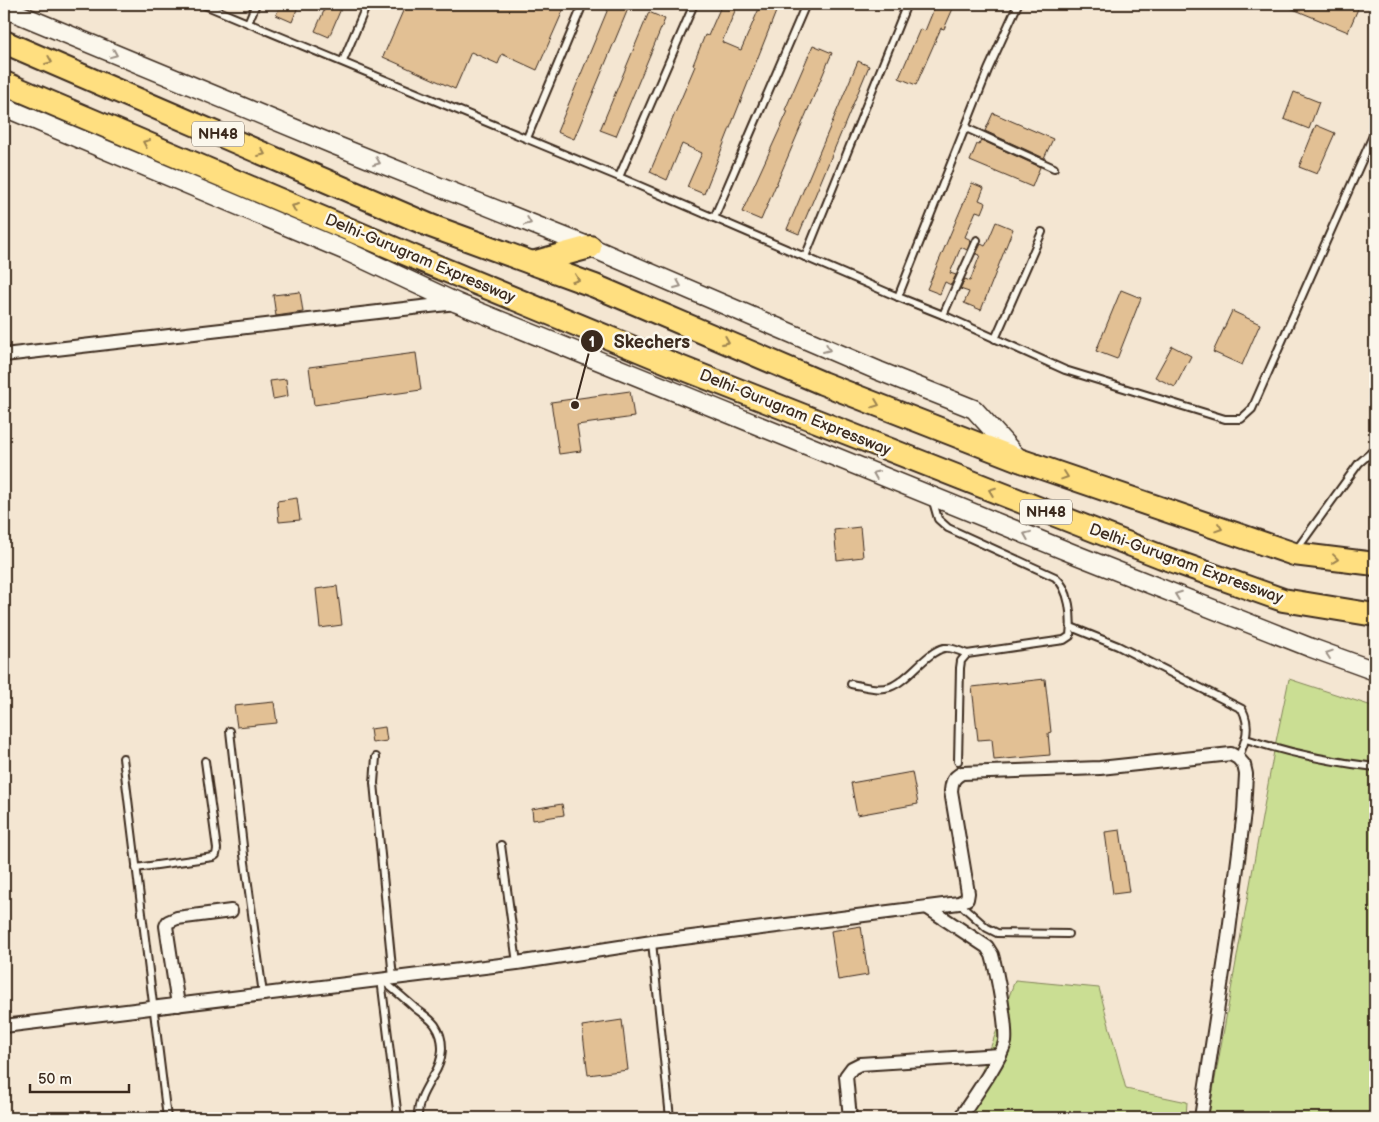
<svg xmlns="http://www.w3.org/2000/svg" width="1379" height="1122" viewBox="0 0 1379 1122" font-family="'Balsamiq Sans',sans-serif">
<style>
.green{fill:#cade93;stroke:#828458}
.building{fill:#e2c094;stroke:#3b2a1e}
.lines{fill:none;stroke-linecap:round;stroke-linejoin:round}
.service-casing{stroke:#3b2a1e;stroke-width:10}
.minor-casing{stroke:#3b2a1e;stroke-width:16}
.secondary-casing{stroke:#3b2a1e;stroke-width:21}
.motorway-casing{stroke:#3b2a1e;stroke-width:26}
.service{stroke:#fbf7ec;stroke-width:6}
.minor{stroke:#fbf7ec;stroke-width:12}
.secondary{stroke:#fbf7ec;stroke-width:18}
.motorway{stroke:#ffdf80;stroke-width:22}
.oneway{stroke:#9b9085}
.oneway2{stroke:#9d844f}
.labels{text-anchor:middle;dominant-baseline:central;stroke-width:5;stroke-linejoin:round;paint-order:stroke}
.shield{fill:#fbf7ec;stroke:#75685c;stroke-width:1}
.shield-label{font-size:15px;font-weight:bold;fill:#3b2a1e}
.street-label{font-size:16px;fill:#3b2a1e;stroke:#fbf7ec}
.leader{fill:none;stroke:#3b2a1e;stroke-width:2}
.callout-dot{fill:#3b2a1e;stroke:#fbf7ec;stroke-width:2}
.mark-label{font-size:15px;text-anchor:middle;font-weight:bold;fill:#fff}
.callout-label{font-size:18px;text-anchor:middle;font-weight:bold;fill:#3b2a1e;stroke:#fbf7ec;stroke-width:5;stroke-linejoin:round;paint-order:stroke}
</style>
<rect width="100%" height="100%" fill="#f4e6d2"/>
<filter id="ink" filterUnits="userSpaceOnUse"><feTurbulence type="fractalNoise" baseFrequency=".02" numOctaves="2"/><feDisplacementMap in="SourceGraphic" scale="10" xChannelSelector="R" yChannelSelector="G"/><feConvolveMatrix kernelMatrix="1 2 1 2 8 2 1 2 1" color-interpolation-filters="sRGB"/></filter>
<g filter="url(#ink)">
<!-- green -->
<g class="green">
<path d="M1289,679L1375,707V1118H1208L1274,751Z"/>
<path d="M1015,980L1099,988L1126,1089L1187,1102L1186,1118H965Z"/>
</g>
<!-- building -->
<g class="building">
<path d="M281,4H299L292,22L276,15Z"/>
<path d="M327,4H343L329,37L315,31Z"/>
<path d="M406,4H566L537,70L502,54L498,64L471,52L455,89L383,57Z"/>
<path d="M610,4H630L574,139L557,132Z"/>
<path d="M722,4H731L737,6L722,42L741,50L761,4H779L704,194L687,187L702,153L682,144L667,180L650,172L695,66L693,65L705,35L708,36Z"/>
<path d="M936,4H955L944,29L941,28L916,85L899,78L920,29L925,31Z"/>
<path d="M1281,4H1360L1348,32Z"/>
<path d="M649,12L665,19L616,136L600,130Z"/>
<path d="M813,45L832,53L761,220L742,212L788,111L785,110Z"/>
<path d="M858,61L869,66L799,234L787,229Z"/>
<path d="M1294,92L1319,102L1309,129L1284,119Z"/>
<path d="M993,113L1053,139L1044,158L985,131Z"/>
<path d="M1316,125L1335,133L1317,174L1299,167Z"/>
<path d="M981,140L1040,167L1032,187L970,161L977,144L979,145Z"/>
<path d="M972,183L984,188L979,200L986,203L982,213L976,211L965,237L971,240L967,250L961,247L950,273L956,275L951,285L945,282L940,294L927,289Z"/>
<path d="M996,222L1013,229L981,310L964,303L969,292L960,289L965,279L970,281L980,255L976,254L981,244L985,246L988,241Z"/>
<path d="M1121,290L1141,298L1117,359L1096,351Z"/>
<path d="M300,292L303,312L276,316L273,295Z"/>
<path d="M1232,311L1260,324L1242,365L1213,352Z"/>
<path d="M1172,346L1191,356L1175,387L1155,377Z"/>
<path d="M416,353L421,390L314,405L309,367Z"/>
<path d="M286,379L288,396L273,399L270,381Z"/>
<path d="M630,391L634,417L577,425L581,451L559,454L551,402Z"/>
<path d="M297,498L300,520L279,522L277,501Z"/>
<path d="M860,527L863,557L837,560L834,530Z"/>
<path d="M337,586L342,625L320,628L316,589Z"/>
<path d="M1045,679L1051,732L1048,733L1050,755L994,760L992,739L978,740L972,687Z"/>
<path d="M274,702L277,723L237,727L234,706Z"/>
<path d="M385,727L387,741L372,743L370,729Z"/>
<path d="M912,772L918,804L857,815L851,783Z"/>
<path d="M562,804L564,815L533,820L532,809Z"/>
<path d="M1120,830L1129,892L1113,894L1105,832Z"/>
<path d="M861,926L868,975L838,980L831,931Z"/>
<path d="M622,1020L628,1070L588,1075L582,1026Z"/>
</g>
<g class="lines">
<defs>
<g id="service">
<path d="M202,4L619,177L898,297L943,315L1065,370L1225,419H1241L1252,409L1375,131"/>
<path d="M248,23L256,4"/>
<path d="M343,61L367,4"/>
<path d="M966,128L1054,168"/>
<path d="M527,138L583,4"/>
<path d="M619,177L694,4"/>
<path d="M714,218L806,4"/>
<path d="M805,257L907,4"/>
<path d="M898,297L988,70L1018,4"/>
<path d="M943,315L977,240"/>
<path d="M995,339L1042,232"/>
<path d="M932,498L938,519L948,528L1055,577C1070,589 1072,617 1070,636L1064,640L967,654L961,661L960,668L958,761"/>
<path d="M1297,549L1359,463L1375,449"/>
<path d="M1071,627L1118,646L1242,709C1251,726 1246,741 1238,758"/>
<path d="M851,684C863,686 877,691 890,687C908,681 926,652 944,648C952,647 960,651 967,654"/>
<path d="M230,731L244,855L263,994"/>
<path d="M1246,739C1289,753 1331,762 1375,767"/>
<path d="M376,757L374,783L393,978"/>
<path d="M123,758L167,1118"/>
<path d="M501,845L517,963"/>
<path d="M136,868L213,857L216,855L217,849L205,761"/>
<path d="M959,903L987,928L997,933L1068,934"/>
<path d="M652,942L670,1118"/>
<path d="M381,979L398,1118"/>
<path d="M382,980C393,989 404,998 415,1008C421,1013 430,1018 435,1025C446,1041 443,1061 433,1076C425,1090 417,1102 418,1118"/>
</g>
<g id="minor">
<path d="M4,355L456,303"/>
<path d="M928,908L987,947L992,955C997,972 1007,1026 1005,1042C1001,1060 971,1101 960,1118"/>
<path d="M178,1005L166,926L168,922L177,918L231,911"/>
<path d="M4,1026L517,963L652,942L959,903L967,899L968,893L951,791C952,781 953,778 962,773L1100,768L1231,754L1238,758L1244,765L1246,774L1244,812L1228,939L1201,1118"/>
<path d="M850,1118L846,1076L852,1068L860,1064L1000,1055"/>
</g>
<g id="secondary">
<path d="M4,8L332,144L590,247L879,371L974,409L1019,459"/>
<path d="M4,107L346,251L457,303L1079,556L1309,647L1375,671"/>
</g>
<g id="motorway">
<path d="M4,42L431,226L595,286L822,383L1019,460L1294,554L1375,564"/>
<path d="M4,83L421,260L677,366L1162,557L1283,600L1375,615"/>
<path d="M532,263L590,247"/>
</g>
</defs>
<!-- service casing -->
<use href="#service" class="service-casing"/>
<!-- minor casing -->
<use href="#minor" class="minor-casing"/>
<!-- secondary casing -->
<use href="#secondary" class="secondary-casing"/>
<!-- motorway casing -->
<use href="#motorway" class="motorway-casing"/>
<!-- service -->
<use href="#service" class="service"/>
<!-- minor -->
<use href="#minor" class="minor"/>
<!-- secondary -->
<use href="#secondary" class="secondary"/>
<!-- motorway -->
<use href="#motorway" class="motorway"/>
</g>
<!-- one-way arrows -->
<defs><path id="oneway-chevron" d="M-2-3.5L2.5 0L-2 3.5" fill="none" stroke-width="1.6" stroke-linecap="round" stroke-linejoin="round" transform="scale(1.25)"/></defs>
<g class="oneway">
<use href="#oneway-chevron" transform="translate(114 54) rotate(22)"/>
<use href="#oneway-chevron" transform="translate(377 162) rotate(22)"/>
<use href="#oneway-chevron" transform="translate(528 222) rotate(22)"/>
<use href="#oneway-chevron" transform="translate(678 285) rotate(23)"/>
<use href="#oneway-chevron" transform="translate(827 349) rotate(23)"/>
<use href="#oneway-chevron" transform="translate(876 474) rotate(-157)"/>
<use href="#oneway-chevron" transform="translate(1027 535) rotate(-158)"/>
<use href="#oneway-chevron" transform="translate(1178 595) rotate(-159)"/>
<use href="#oneway-chevron" transform="translate(1329 654) rotate(-161)"/>
</g>
<g class="oneway2">
<use href="#oneway-chevron" transform="translate(49 61) rotate(23)"/>
<use href="#oneway-chevron" transform="translate(146 143) rotate(-157)"/>
<use href="#oneway-chevron" transform="translate(262 153) rotate(23)"/>
<use href="#oneway-chevron" transform="translate(295 207) rotate(-157)"/>
<use href="#oneway-chevron" transform="translate(576 279) rotate(20)"/>
<use href="#oneway-chevron" transform="translate(726 341) rotate(23)"/>
<use href="#oneway-chevron" transform="translate(876 404) rotate(21)"/>
<use href="#oneway-chevron" transform="translate(1065 476) rotate(19)"/>
<use href="#oneway-chevron" transform="translate(992 491) rotate(-159)"/>
<use href="#oneway-chevron" transform="translate(1219 528) rotate(19)"/>
<use href="#oneway-chevron" transform="translate(1335 559) rotate(7)"/>
</g>
</g>
<g class="labels">
<!-- shield labels -->
<g class="shield">
<rect x="192" y="121.5" width="52" height="25" rx="4"/>
<rect x="1020" y="499.5" width="52" height="25" rx="4"/>
</g>
<g class="shield-label">
<text x="218" y="134">NH48</text>
<text x="1046" y="512">NH48</text>
</g>
<!-- street labels -->
<g class="street-label">
<text transform="translate(420 259) rotate(23)">Delhi-Gurugram Expressway</text>
<text transform="translate(795 413) rotate(22)">Delhi-Gurugram Expressway</text>
<text transform="translate(1186 564) rotate(20)">Delhi-Gurugram Expressway</text>
</g>
</g>
<!-- callouts -->
<path class="leader" d="M575 405L592 341"/>
<g class="callout-dot">
<circle cx="575" cy="405" r="5"/>
<circle cx="592" cy="341" r="12"/>
</g>
<g class="mark-label">
<text x="592" y="347">1</text>
</g>
<g class="callout-label">
<text x="652" y="348">Skechers</text>
</g>
<!-- margin -->
<rect width="1379" height="1122" fill="none" stroke="#fbf7ec" stroke-width="20"/>
<rect x="10" y="10" width="1359" height="1102" fill="none" stroke="#3b2a1e" stroke-width="2" filter="url(#ink)"/>
<!-- scale -->
<path d="M30 1084v8h99v-8" fill="none" stroke="#3b2a1e" stroke-width="2.5"/>
<text x="38" y="1084" font-size="15" fill="#3b2a1e" stroke="#fbf7ec" stroke-width="4" paint-order="stroke">50 m</text>
</svg>
